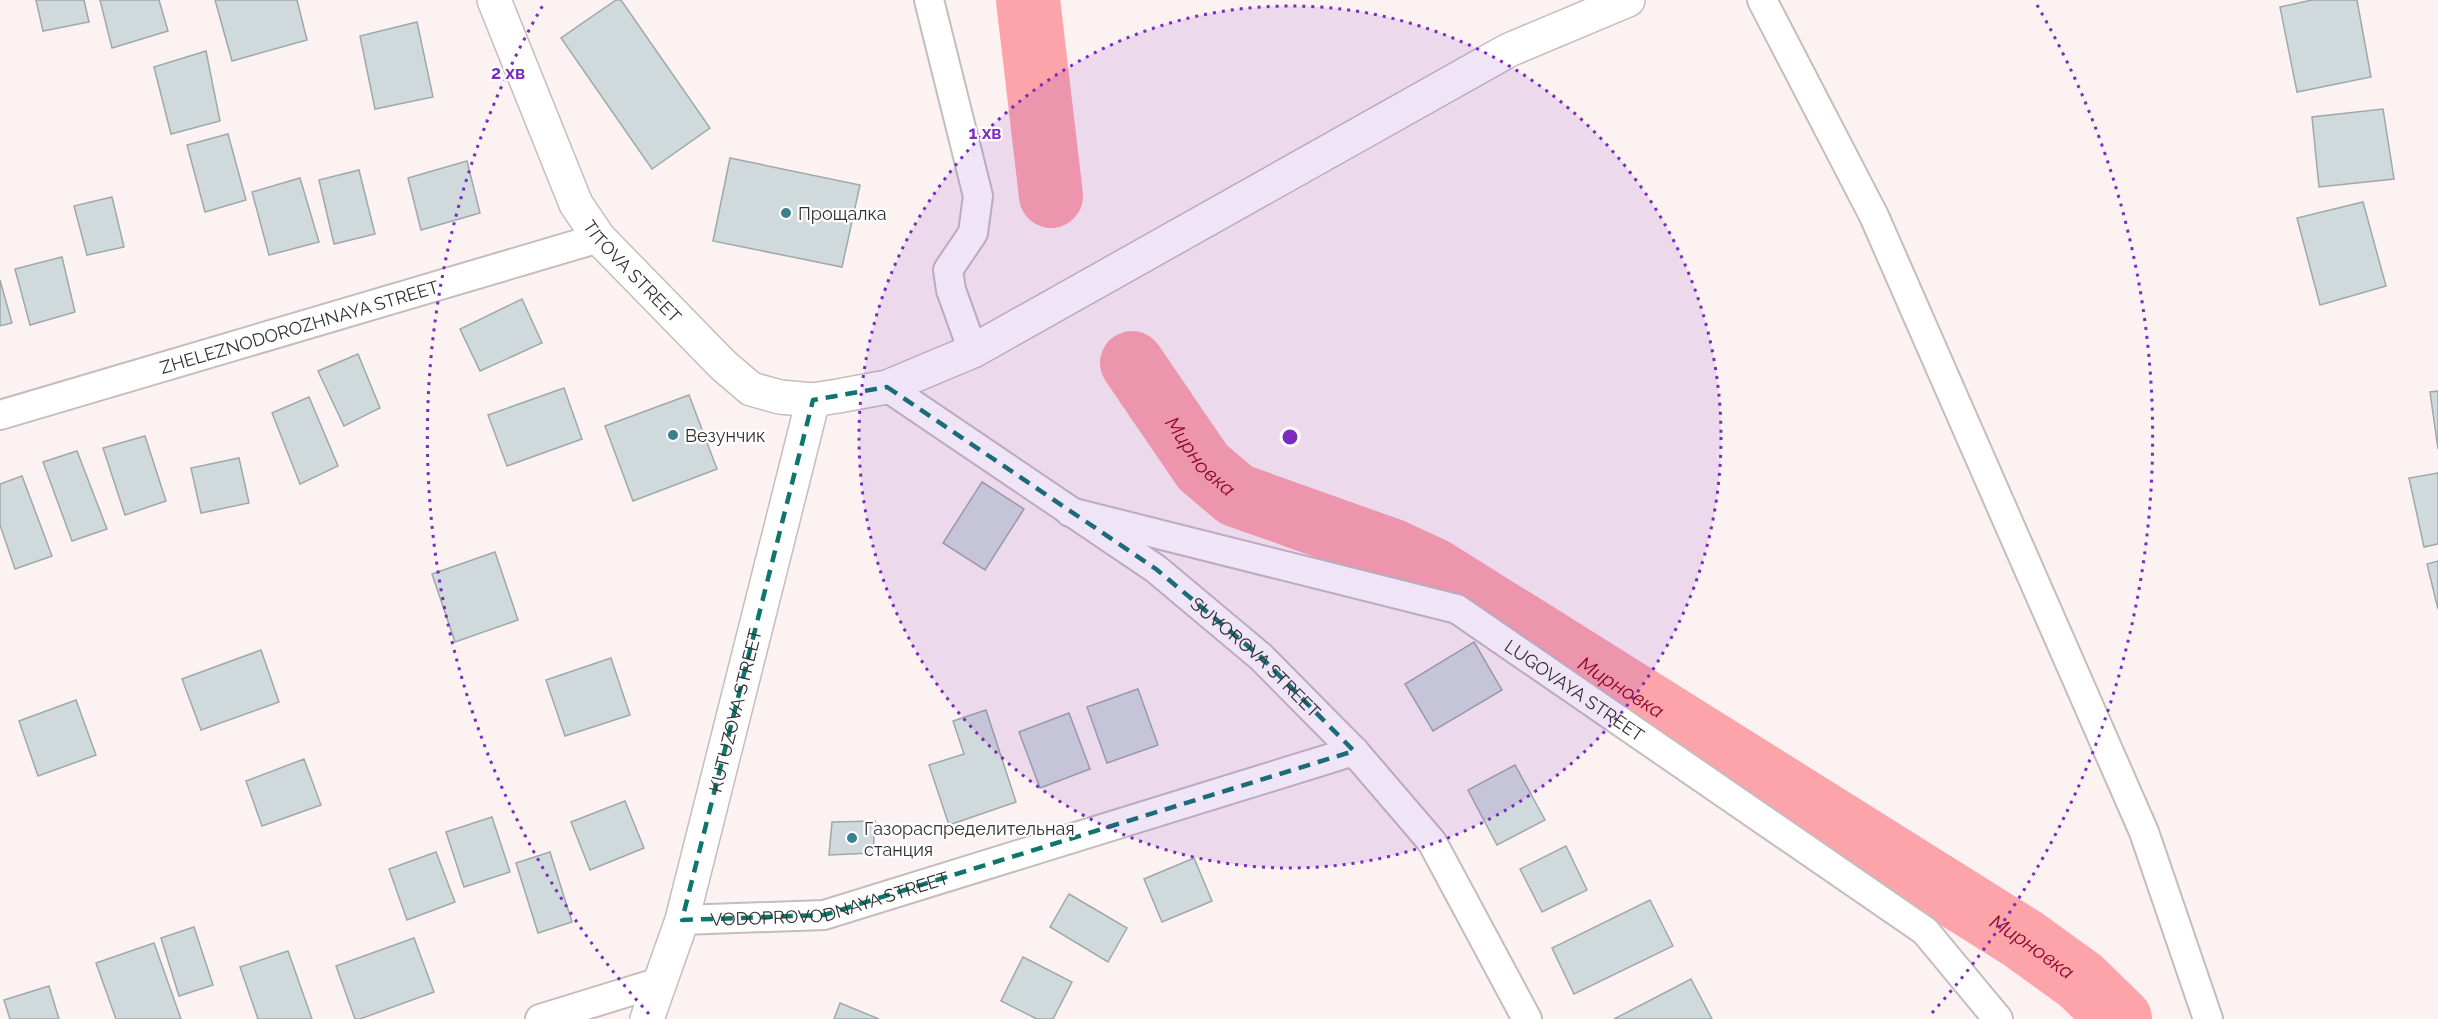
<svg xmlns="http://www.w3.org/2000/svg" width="2438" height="1019" viewBox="0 0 2438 1019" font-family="Raleway,sans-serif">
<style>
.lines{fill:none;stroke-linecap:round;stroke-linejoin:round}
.river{stroke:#fca4aa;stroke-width:64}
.building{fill:#d0dadc;stroke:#9fa8ab;stroke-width:1.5}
.minor-casing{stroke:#c6bcbd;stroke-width:32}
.secondary-casing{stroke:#c6bcbd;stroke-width:36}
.minor{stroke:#fff;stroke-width:28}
.secondary{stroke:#fff;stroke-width:33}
.marked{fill:none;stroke:#0f766e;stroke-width:4.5;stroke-dasharray:12 8;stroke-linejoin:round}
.ring{fill:none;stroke:#7b2cbf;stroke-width:3;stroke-dasharray:3 6}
.poi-dot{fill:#3b808e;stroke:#fff;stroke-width:2}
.labels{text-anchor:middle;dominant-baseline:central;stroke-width:4.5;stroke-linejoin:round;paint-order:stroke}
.poi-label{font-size:18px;fill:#322f2f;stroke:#fff;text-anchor:start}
.street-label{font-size:18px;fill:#322f2f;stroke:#fff}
.water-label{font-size:20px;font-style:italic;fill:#8c072d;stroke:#fff}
.centre{fill:#7b2cbf;stroke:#fff;stroke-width:3}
.ring-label{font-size:18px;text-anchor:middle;font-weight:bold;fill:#7b2cbf;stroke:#fff;stroke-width:4.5;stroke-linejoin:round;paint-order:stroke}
</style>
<rect width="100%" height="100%" fill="#fcf2f2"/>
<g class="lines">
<!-- river -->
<g class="river">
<path d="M1028,0L1051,196"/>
<path id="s1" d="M1132,363L1203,467L1236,495L1393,551L1434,570L2023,939L2081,981L2120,1019"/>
</g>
</g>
<!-- building -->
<g class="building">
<path d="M36,0H84L89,22L43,31Z"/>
<path d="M100,0H159L168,31L112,48Z"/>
<path d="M215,0H297L307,40L232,61Z"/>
<path d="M616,0H621L710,128L652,169L561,38Z"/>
<path d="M2312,0H2357L2371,77L2297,92L2280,7Z"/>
<path d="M417,22L433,97L375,109L360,36Z"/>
<path d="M206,51L220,121L171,134L154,67Z"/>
<path d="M2383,109L2394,179L2319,187L2312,117Z"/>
<path d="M228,134L246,200L205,212L187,145Z"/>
<path d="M730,158L860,185L842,267L713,241Z"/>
<path d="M467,161L480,213L421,230L408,178Z"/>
<path d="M359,170L375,234L334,244L319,180Z"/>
<path d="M300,178L319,242L269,255L252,192Z"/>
<path d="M112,197L124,247L87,255L74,206Z"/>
<path d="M2363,202L2386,286L2320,305L2297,218Z"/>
<path d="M62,257L75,312L30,325L15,269Z"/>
<path d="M0,280L12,323L0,326Z"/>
<path d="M522,299L542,343L480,371L460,329Z"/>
<path d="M358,354L380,408L344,426L318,371Z"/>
<path d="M564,388L582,439L507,466L488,415Z"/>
<path d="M2438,391V449L2430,392Z"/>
<path d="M689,395L717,469L633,501L605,426Z"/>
<path d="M309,397L338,466L300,484L272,413Z"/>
<path d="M145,436L166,501L125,515L103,448Z"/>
<path d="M77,451L107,529L72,541L43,462Z"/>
<path d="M239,458L249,503L201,513L191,468Z"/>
<path d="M2438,473V544L2424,547L2409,478Z"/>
<path d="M22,476L52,556L15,569L0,525V484Z"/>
<path d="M982,482L1024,509L985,570L943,543Z"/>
<path d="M495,552L518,620L455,642L432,574Z"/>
<path d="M2438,561V609L2427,564Z"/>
<path d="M1474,642L1502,690L1433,731L1405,684Z"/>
<path d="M261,650L279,702L201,730L182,679Z"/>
<path d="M611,658L630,715L565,736L546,680Z"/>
<path d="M1138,689L1158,745L1107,763L1087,707Z"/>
<path d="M76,700L96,755L38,776L19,721Z"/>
<path d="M986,710L1016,802L949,825L929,765L964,754L953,721Z"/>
<path d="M1069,713L1090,769L1040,788L1019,732Z"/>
<path d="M304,759L321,805L262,826L246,781Z"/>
<path d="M1515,765L1545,820L1497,845L1468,790Z"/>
<path d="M625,801L644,848L590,870L571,822Z"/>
<path d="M492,817L510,872L464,887L446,832Z"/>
<path d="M875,821L873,853L829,855L832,822Z"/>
<path d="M1566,846L1587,890L1542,912L1520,869Z"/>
<path d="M436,852L455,902L407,920L389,869Z"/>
<path d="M550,852L572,922L538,933L516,863Z"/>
<path d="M1194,858L1212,901L1162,922L1144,879Z"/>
<path d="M1069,894L1127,928L1108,962L1050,927Z"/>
<path d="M1650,900L1673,946L1574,994L1552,948Z"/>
<path d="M194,927L213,985L179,996L161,938Z"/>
<path d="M414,938L434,992L360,1019H355L336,966Z"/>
<path d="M154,943L181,1019H116L96,963Z"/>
<path d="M288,951L312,1019H258L240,967Z"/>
<path d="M1023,957L1072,982L1053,1019H1037L1001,1001Z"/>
<path d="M1691,979L1712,1019H1614Z"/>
<path d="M49,986L59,1019H10L4,1000Z"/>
<path d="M840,1003L879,1019H834Z"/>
</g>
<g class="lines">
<defs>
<g id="minor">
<path d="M929,0L978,196L973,233L948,270L951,290L973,351"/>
<path d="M1762,0L1874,216L2144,832L2208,1019"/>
<path id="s2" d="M887,387L1156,569L1261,657L1354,751L1432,842L1527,1019"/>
<path id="s3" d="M0,415L599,238"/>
<path id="s4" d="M1070,512L1457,609L1925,931L1998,1019"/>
<path id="s5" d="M682,920L824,915L1354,751"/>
<path d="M540,1019L660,982"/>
</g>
<g id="secondary">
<path id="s6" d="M494,0L576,204L599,238L723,365L751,389L780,397L813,400L838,396L887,387L973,351L1509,50L1628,0"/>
<path id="s7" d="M647,1019L682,920L813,400"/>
</g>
</defs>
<!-- minor casing -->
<use href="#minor" class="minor-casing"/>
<!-- secondary casing -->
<use href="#secondary" class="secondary-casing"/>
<!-- minor -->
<use href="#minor" class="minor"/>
<!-- secondary -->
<use href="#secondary" class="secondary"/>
</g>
<!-- marked area -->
<path class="marked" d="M887,387L1156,569L1261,657L1354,751L824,915L682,920L813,400Z"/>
<!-- distance rings -->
<circle cx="1290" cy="437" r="431" fill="#7b2cbf" fill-opacity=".12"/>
<g class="ring">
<circle cx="1290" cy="437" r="431"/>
<path d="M649 1014A863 863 0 0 1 543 5M2037 5A863 863 0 0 1 1931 1014"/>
</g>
<!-- markers -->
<g class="poi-dot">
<circle cx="786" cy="213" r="6"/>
<circle cx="673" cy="435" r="6"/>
<circle cx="852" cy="838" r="6"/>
</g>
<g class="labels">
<!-- poi labels -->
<g class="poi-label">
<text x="798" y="213">Прощалка</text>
<text x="685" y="435">Везунчик</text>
<text x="864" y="828">Газораспределительная<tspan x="864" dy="21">станция</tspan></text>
</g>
<!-- street labels -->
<g class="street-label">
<text stroke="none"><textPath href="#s6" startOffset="308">TITOVA STREET</textPath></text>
<text stroke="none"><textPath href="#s3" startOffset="312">ZHELEZNODOROZHNAYA STREET</textPath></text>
<text stroke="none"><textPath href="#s2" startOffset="458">SUVOROVA STREET</textPath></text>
<text stroke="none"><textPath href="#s4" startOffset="542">LUGOVAYA STREET</textPath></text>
<text stroke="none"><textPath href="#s7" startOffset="321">KUTUZOVA STREET</textPath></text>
<text stroke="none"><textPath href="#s5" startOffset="150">VODOPROVODNAYA STREET</textPath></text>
</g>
<!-- water labels -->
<g class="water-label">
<text stroke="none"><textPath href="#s1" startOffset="116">Мирновка</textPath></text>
<text stroke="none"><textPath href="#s1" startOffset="602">Мирновка</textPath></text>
<text stroke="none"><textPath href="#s1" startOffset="1088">Мирновка</textPath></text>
</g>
</g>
<circle cx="1290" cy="437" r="9" class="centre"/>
<g class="ring-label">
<text x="508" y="79">2 хв</text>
<text x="985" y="139">1 хв</text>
</g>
</svg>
